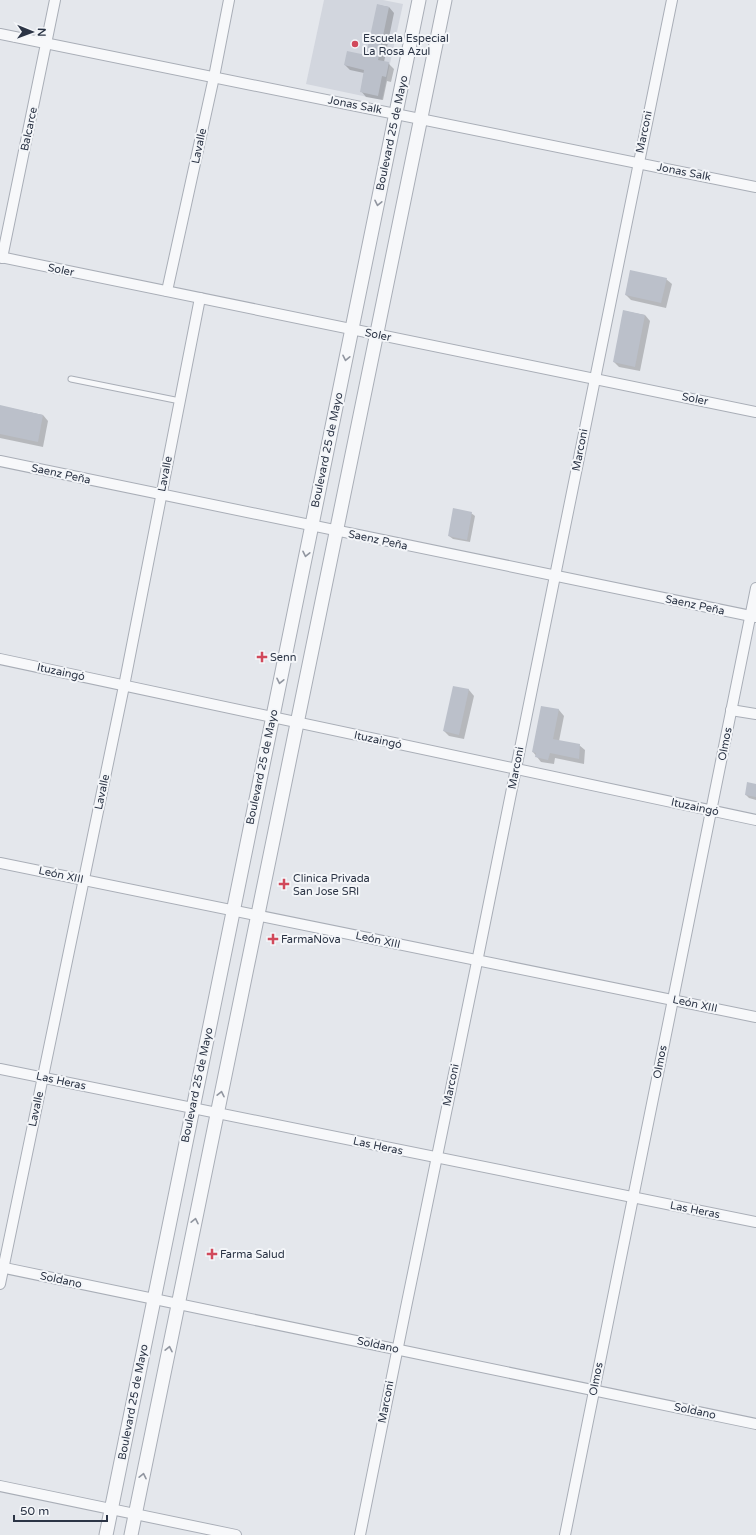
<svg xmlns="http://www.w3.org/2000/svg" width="756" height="1535" viewBox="0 0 756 1535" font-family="'Varela Round',sans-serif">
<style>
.built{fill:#d2d6de}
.shadow{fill:#0003}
.building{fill:#bbc0ca}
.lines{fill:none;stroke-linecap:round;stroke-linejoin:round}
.service-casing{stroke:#a9aeb7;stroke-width:7}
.minor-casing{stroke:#a9aeb7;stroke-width:12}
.tertiary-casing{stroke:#a9aeb7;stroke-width:15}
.service{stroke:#f7f8fa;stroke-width:5}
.minor{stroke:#f7f8fa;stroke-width:10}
.tertiary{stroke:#f7f8fa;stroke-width:13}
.oneway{stroke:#9196a0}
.poi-dot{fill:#d1495b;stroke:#f4f6f9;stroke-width:1.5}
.labels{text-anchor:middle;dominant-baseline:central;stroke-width:4;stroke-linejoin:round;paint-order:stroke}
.poi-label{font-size:11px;fill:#2b3445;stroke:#f4f6f9;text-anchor:start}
.street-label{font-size:11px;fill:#2b3445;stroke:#f4f6f9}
</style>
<rect width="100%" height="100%" fill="#e4e7ec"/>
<!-- built -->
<path class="built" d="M324,0H383L403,4L382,100L306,84Z"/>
<!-- shadow -->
<g class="shadow">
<path d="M378,5L389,7L394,13L384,62L388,63L394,69L391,82L387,81L383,100L366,97L361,91L364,73L350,70L345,65L367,56Z"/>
<path d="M666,279L672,284L666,308L631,300L626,295Z"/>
<path d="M624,311L645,315L650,321L640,371L619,367L614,362Z"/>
<path d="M0,406L43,415L48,421L43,447L0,438Z"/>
<path d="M471,513L475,516L470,542L453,539L449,536Z"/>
<path d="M454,687L469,690L474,696L464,739L449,736L444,731Z"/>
<path d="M542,707L559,710L564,716L559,741L579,745L585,750L584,764L555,758L554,764L541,762L533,752Z"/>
<path d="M756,785V800L749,798L746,795Z"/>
</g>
<!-- building -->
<g class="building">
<path d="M377,4L389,7L378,60L389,62L386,77L382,76L378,96L360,92L364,70L344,65L347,51L366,55Z"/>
<path d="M630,270L667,278L661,303L625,295Z"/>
<path d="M623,310L645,315L635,367L613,362Z"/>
<path d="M0,405L43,415L38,442L0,434Z"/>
<path d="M453,508L472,512L467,540L448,536Z"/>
<path d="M453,686L469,689L459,735L443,731Z"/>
<path d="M541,706L559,709L553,739L580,744L579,759L550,753L548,760L535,757L536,753L532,752Z"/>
<path d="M747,782L756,784V797L745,795Z"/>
</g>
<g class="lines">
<defs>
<path id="service" d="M71,379L180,401"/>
<g id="minor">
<path d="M0,34L756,187"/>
<path d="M0,257L756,412"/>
<path d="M2,258L55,0"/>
<path d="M167,291L214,77L229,0"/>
<path d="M0,461L756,617"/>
<path d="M0,659L756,820"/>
<path d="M731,710L756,714"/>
<path d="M0,863L756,1017"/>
<path d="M0,1069L756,1222"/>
<path d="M0,1267L756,1424"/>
<path d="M0,1284L124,686L200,298"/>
<path d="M0,1486L236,1535"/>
<path d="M360,1535C398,1342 439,1150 478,957C543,638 605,318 672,0"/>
<path d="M565,1535L756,588"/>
</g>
<g id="tertiary">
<path d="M106,1535L419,0"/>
<path d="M131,1535L445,0"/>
</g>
</defs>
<!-- service casing -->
<use href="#service" class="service-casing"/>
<!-- minor casing -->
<use href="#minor" class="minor-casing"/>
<!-- tertiary casing -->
<use href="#tertiary" class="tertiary-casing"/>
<!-- service -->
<use href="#service" class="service"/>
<!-- minor -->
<use href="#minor" class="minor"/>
<!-- tertiary -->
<use href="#tertiary" class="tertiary"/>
</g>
<!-- one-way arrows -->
<defs><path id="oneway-chevron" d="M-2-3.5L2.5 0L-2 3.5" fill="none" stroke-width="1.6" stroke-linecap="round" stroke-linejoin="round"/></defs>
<g class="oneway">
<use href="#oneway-chevron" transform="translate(378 203) rotate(102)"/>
<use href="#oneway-chevron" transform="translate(346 358) rotate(102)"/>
<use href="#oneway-chevron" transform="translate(306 554) rotate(102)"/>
<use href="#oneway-chevron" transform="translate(280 681) rotate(102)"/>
<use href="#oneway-chevron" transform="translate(221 1094) rotate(-78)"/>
<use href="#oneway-chevron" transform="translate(195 1221) rotate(-78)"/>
<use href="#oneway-chevron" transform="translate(169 1349) rotate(-78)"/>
<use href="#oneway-chevron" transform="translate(143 1476) rotate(-78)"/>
</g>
<!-- markers -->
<g class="poi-dot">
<circle cx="355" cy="44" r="4"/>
<path d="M260 651h4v4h4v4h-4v4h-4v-4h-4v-4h4z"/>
<path d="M282 878h4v4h4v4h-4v4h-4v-4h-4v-4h4z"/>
<path d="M271 933h4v4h4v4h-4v4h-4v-4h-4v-4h4z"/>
<path d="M210 1248h4v4h4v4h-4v4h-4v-4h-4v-4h4z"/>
</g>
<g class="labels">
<!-- poi labels -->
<g class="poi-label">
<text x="363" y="38">Escuela Especial<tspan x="363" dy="13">La Rosa Azul</tspan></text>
<text x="270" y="657">Senn</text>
<text x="293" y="878">Clinica Privada<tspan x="293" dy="13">San Jose SRl</tspan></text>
<text x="281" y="939">FarmaNova</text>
<text x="220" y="1254">Farma Salud</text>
</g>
<!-- street labels -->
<g class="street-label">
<text transform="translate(355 105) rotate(11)">Jonas Salk</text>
<text transform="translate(29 129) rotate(-78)">Balcarce</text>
<text transform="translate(644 132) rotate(-78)">Marconi</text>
<text transform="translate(392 133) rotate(-78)">Boulevard 25 de Mayo</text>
<text transform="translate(199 146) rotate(-78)">Lavalle</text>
<text transform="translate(684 172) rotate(11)">Jonas Salk</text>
<text transform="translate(61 270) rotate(12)">Soler</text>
<text transform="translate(378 335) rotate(12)">Soler</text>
<text transform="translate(695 399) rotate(12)">Soler</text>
<text transform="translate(327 450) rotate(-78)">Boulevard 25 de Mayo</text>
<text transform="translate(580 450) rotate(-79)">Marconi</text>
<text transform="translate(61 474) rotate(12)">Saenz Peña</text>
<text transform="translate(165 474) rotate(-79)">Lavalle</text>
<text transform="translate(378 540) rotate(12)">Saenz Peña</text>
<text transform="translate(695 605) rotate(12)">Saenz Peña</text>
<text transform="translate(61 672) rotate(12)">Ituzaingó</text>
<text transform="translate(378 740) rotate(12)">Ituzaingó</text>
<text transform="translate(725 744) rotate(-79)">Olmos</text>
<text transform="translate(262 767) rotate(-78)">Boulevard 25 de Mayo</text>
<text transform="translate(516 768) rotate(-79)">Marconi</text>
<text transform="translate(102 792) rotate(-78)">Lavalle</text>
<text transform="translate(695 807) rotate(12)">Ituzaingó</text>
<text transform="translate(61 875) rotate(12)">León XIII</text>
<text transform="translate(378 940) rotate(12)">León XIII</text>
<text transform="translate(695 1004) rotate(12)">León XIII</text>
<text transform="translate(660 1062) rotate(-79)">Olmos</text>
<text transform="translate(61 1081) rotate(12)">Las Heras</text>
<text transform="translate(197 1085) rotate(-78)">Boulevard 25 de Mayo</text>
<text transform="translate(451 1085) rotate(-78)">Marconi</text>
<text transform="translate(36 1109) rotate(-78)">Lavalle</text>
<text transform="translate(378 1146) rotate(12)">Las Heras</text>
<text transform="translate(695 1210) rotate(11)">Las Heras</text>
<text transform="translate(61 1280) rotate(12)">Soldano</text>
<text transform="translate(378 1345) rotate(12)">Soldano</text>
<text transform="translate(596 1379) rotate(-79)">Olmos</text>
<text transform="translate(133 1402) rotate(-79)">Boulevard 25 de Mayo</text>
<text transform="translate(386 1402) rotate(-79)">Marconi</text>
<text transform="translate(695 1411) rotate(12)">Soldano</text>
</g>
</g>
<!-- north arrow -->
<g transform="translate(32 32) rotate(91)" stroke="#f4f6f9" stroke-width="3" paint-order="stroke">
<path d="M0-3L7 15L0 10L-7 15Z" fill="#2b3445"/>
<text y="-6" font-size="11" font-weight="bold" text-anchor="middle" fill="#2b3445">N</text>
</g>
<!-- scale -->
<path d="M14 1515v6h93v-6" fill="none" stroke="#2b3445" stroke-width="2"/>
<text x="20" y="1515" font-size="12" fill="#2b3445" stroke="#f4f6f9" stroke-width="3" paint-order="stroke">50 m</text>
</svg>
